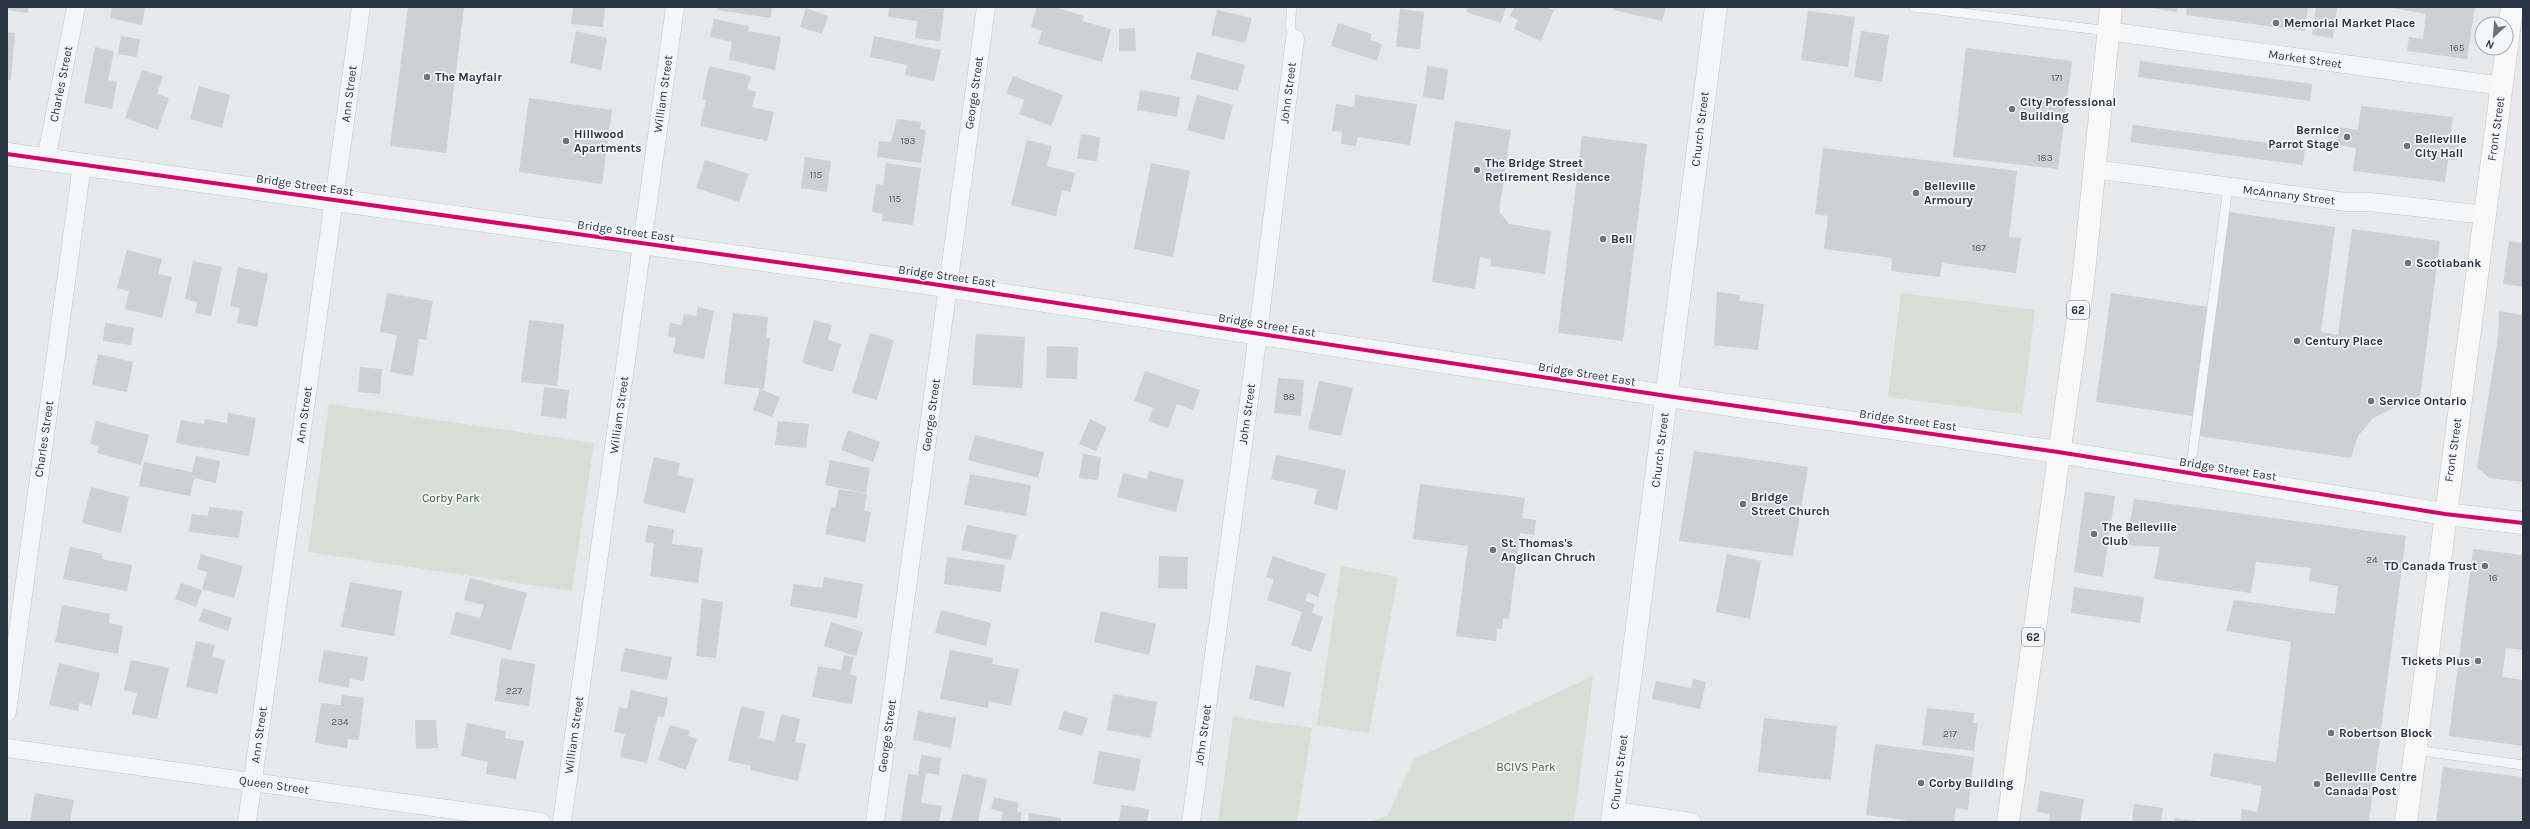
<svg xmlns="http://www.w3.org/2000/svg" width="2530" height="829" viewBox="0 0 2530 829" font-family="Karla,sans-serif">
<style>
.green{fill:#d6ded6}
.building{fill:#ced0d3}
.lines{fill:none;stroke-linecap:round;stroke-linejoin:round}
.service-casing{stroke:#c4c6c8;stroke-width:10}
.minor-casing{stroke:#c4c6c8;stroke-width:19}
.tertiary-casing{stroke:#c4c6c8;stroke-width:23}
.secondary-casing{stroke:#c4c6c8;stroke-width:23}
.primary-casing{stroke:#c2c5c8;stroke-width:23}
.service{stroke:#f5f6f7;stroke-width:9}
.minor{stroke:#f5f6f7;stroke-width:18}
.tertiary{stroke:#f5f6f7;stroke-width:22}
.secondary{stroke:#f8f8f8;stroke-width:22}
.primary{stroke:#f8f8f8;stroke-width:22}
.cycleway-casing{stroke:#f4f6f9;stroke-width:6}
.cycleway{stroke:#d6006c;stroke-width:4}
.poi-dot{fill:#6c737f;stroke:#f4f6f9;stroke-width:1.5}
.labels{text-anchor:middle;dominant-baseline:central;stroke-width:3.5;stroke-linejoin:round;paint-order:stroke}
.number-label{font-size:10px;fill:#545c69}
.shield{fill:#f4f6f9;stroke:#676e7b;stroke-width:1}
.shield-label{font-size:11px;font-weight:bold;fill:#2b3445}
.poi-label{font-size:12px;font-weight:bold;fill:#2b3445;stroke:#f4f6f9;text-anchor:start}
.street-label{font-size:12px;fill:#2b3445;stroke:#f4f6f9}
.park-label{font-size:12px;fill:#3f6138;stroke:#f4f6f9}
</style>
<rect width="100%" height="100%" fill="#e6e8ea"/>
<!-- green -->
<g class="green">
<path d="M1901,293L2035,310L2022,414L1888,397Z"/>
<path d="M329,404L594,443L572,591L308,552Z"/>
<path d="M1341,566L1398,577L1369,733L1317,725Z"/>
<path d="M1593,676L1574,822H1368L1387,816L1414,759Z"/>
<path d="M1233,717L1312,728L1297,822H1218Z"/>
</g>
<!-- building -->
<g class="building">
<path d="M7,7H29L28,13L7,10Z"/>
<path d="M112,7H145L142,25L110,18Z"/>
<path d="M408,7H464L446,153L390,146Z"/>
<path d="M573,7H605L603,27L571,24Z"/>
<path d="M718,7H772L771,18L717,10Z"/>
<path d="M889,7L944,9L940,41L915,38L917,21L888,17Z"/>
<path d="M1037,7H1054L1084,16L1082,21L1111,29L1102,62L1038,44L1042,31L1031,27Z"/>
<path d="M1468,7H1506L1501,23L1466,12Z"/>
<path d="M1514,7H1545L1554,10L1541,41L1514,29L1518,20L1510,16Z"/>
<path d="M1614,7H1666L1662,21L1613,10Z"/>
<path d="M2145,7H2178L2177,12Z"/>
<path d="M2187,7H2308L2305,31L2186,15Z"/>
<path d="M2316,7H2337L2333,38L2312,35Z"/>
<path d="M2386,7H2475L2467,59L2407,51L2409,37L2423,39L2426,14Z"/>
<path d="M806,8L828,16L822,34L800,27Z"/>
<path d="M1400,9L1424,12L1420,49L1396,47Z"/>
<path d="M1217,10L1252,18L1245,43L1211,35Z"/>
<path d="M1808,11L1855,17L1848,67L1801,60Z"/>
<path d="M714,19L749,26L748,31L781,37L775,70L729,60L732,42L710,37Z"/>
<path d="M1338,23L1372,34L1370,40L1382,44L1377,61L1331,46Z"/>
<path d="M1135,28L1136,51H1119V29Z"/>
<path d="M576,31L607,38L601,70L570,63Z"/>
<path d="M1861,31L1889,35L1882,82L1854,77Z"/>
<path d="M7,32L15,33L11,80H7Z"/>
<path d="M121,36L140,39L137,57L118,54Z"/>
<path d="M874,36L941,50L934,81L905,75L907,65L870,57Z"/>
<path d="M95,47L114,51L108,80L117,82L112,109L84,103Z"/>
<path d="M1966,48L2072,61L2058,169L1953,157Z"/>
<path d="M1197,52L1245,65L1238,91L1190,79Z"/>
<path d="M2140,61L2312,84L2310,101L2138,77Z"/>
<path d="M709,66L751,76L747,89L756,92L752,107L774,112L767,141L700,126L706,100L702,99Z"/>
<path d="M1427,66L1448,69L1444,100L1423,97Z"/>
<path d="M142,70L163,76L157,94L169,98L158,130L125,118Z"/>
<path d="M1013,76L1063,95L1051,126L1019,114L1024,100L1006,93Z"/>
<path d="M199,86L230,95L222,128L190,119Z"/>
<path d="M1140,90L1180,97L1177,117L1137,110Z"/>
<path d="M1197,95L1233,105L1224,140L1187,130Z"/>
<path d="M1355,95L1417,104L1410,145L1358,137L1356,146L1341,144L1342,132L1332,131L1336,104L1354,107Z"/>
<path d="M529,98L612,110L602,184L519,172Z"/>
<path d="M2361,106L2453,117L2450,140H2458L2459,142L2457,160H2448L2445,182L2353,171L2356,148L2336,145L2339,127L2358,130Z"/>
<path d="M897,119L921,122L920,129L926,130L921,163L877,157L879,141L891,142Z"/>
<path d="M1455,121L1511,130L1499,211L1509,224L1551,231L1545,274L1490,266L1491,259L1480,257L1475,289L1432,282Z"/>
<path d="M2133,125L2305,148L2303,165L2130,142Z"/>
<path d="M1081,134L1100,137L1097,161L1077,159Z"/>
<path d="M1582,136L1647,144L1623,341L1558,333Z"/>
<path d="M1027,140L1052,146L1047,166L1075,173L1070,192L1062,190L1056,216L1011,205Z"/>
<path d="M1823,148L2017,171L2009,237L2021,238L2016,273L1942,263L1940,277L1891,271L1892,258L1824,249L1828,216L1815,214Z"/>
<path d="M805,157L831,161L827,192L801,188Z"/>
<path d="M705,160L749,174L739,202L696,188Z"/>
<path d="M886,163L921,168L913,225L882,221L883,214L872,212L876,184L883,185Z"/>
<path d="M1151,163L1190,171L1173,257L1134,249Z"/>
<path d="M2228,212L2335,227L2321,332L2338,335L2352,229L2440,241L2419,406L2395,407L2373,418L2358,436L2351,458L2198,436Z"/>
<path d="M2509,241L2523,243V287L2503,284Z"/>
<path d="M127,250L162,259L158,274L172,277L162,318L125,309L129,291L117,288Z"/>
<path d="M193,261L222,267L211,316L195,313L197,302L185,299Z"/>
<path d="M238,267L268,274L257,327L237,323L240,308L230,306Z"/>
<path d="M1717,292L1740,295L1739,301L1764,304L1758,350L1714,345Z"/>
<path d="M387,293L433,301L426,340L419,339L413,376L390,372L397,335L380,332Z"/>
<path d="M2111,293L2208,307L2193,416L2096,402Z"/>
<path d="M698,307L714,311L704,359L673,353L676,338L668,336L670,323L682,325L684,314L696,316Z"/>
<path d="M2499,311L2523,315V482L2489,478L2477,467L2498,337Z"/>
<path d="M733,313L768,317L766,338H770L764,389L724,384Z"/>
<path d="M529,320L564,324L557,386L521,382Z"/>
<path d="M814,320L832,325L828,340L841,344L833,372L802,363Z"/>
<path d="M105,323L134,328L131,345L103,341Z"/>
<path d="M870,333L894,340L877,400L852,393Z"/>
<path d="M976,334L1025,337L1022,388L972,385Z"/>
<path d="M1047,346L1078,347L1077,379L1046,378Z"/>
<path d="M98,354L133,362L127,392L92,385Z"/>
<path d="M360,367L382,369L380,394L358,392Z"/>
<path d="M1145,371L1200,390L1193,410L1177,404L1168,428L1148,421L1153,408L1134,401Z"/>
<path d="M1278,378L1304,380L1301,416L1274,413Z"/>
<path d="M1319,381L1353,388L1341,436L1308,429Z"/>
<path d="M544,387L569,390L566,419L541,416Z"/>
<path d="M760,389L780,397L772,417L753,410Z"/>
<path d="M228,413L256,418L249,456L176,443L181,420L204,424L205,419L227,423Z"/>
<path d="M1090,419L1107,427L1096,451L1079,444Z"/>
<path d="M96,421L149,435L141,465L97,453L99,446L90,444Z"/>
<path d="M778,421L809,424L806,448L775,445Z"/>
<path d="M848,430L880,442L873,462L841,450Z"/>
<path d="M975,435L1044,452L1038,478L968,460Z"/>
<path d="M1694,451L1808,467L1793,556L1679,541Z"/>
<path d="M1083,454L1101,457L1098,480L1079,478Z"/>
<path d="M1276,455L1346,470L1337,510L1314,504L1317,489L1271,479Z"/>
<path d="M196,456L220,461L216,483L194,478L190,496L139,486L144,462L192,472Z"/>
<path d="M654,457L680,463L677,475L694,479L685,513L643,503Z"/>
<path d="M830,460L870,468L866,493L825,485Z"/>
<path d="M1149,471L1184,480L1176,512L1117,497L1123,473L1147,479Z"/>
<path d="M970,474L1031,485L1026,516L964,505Z"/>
<path d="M1420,484L1525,498L1522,518L1536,520L1534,535L1520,533L1509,619L1503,618L1502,629L1497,628L1496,641L1456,636L1468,546L1413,539Z"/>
<path d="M91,487L129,497L121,533L82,523Z"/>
<path d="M839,489L867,494L864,511L871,512L865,542L825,534L831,507L835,508Z"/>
<path d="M2085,492L2115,496L2103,577L2074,572Z"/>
<path d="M2134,499L2406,536L2369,822H2240L2242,809L2257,812L2262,786L2210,776L2214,753L2276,762L2291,642L2226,631L2234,600L2335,614L2338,586L2309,581L2311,568L2256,562L2251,593L2154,579L2160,547L2126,545Z"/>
<path d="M209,507L243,511L239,538L189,532L192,514L208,516Z"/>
<path d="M648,525L674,529L672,544L703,548L698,583L650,576L654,543L645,542Z"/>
<path d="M967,525L1017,535L1011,560L961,550Z"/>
<path d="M70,547L103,554L102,559L132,565L127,591L63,579Z"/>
<path d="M2473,549L2523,555V650L2506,648L2502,677L2523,680V746L2449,736Z"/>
<path d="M201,554L243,566L234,598L202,589L207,572L197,569Z"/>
<path d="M1727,554L1761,561L1750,619L1716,612Z"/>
<path d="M1159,556L1188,557L1187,589L1158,588Z"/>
<path d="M1273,556L1326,574L1318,597L1308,593L1305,601L1315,604L1312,613L1323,617L1311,652L1291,645L1302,612L1267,600L1274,579L1266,577Z"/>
<path d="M947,557L1005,565L1001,592L944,584Z"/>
<path d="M824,577L863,584L857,618L790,606L794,584L822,588Z"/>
<path d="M470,578L527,593L511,650L450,634L456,612L480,618L484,605L464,600Z"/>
<path d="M350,582L402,591L394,636L341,627Z"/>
<path d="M181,583L202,590L196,607L175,599Z"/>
<path d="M2074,587L2144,597L2140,623L2071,613Z"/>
<path d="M702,599L723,602L716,658L696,656Z"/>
<path d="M62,605L110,614L109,623L123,626L118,654L55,642Z"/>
<path d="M203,608L232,618L228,631L199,621Z"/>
<path d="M941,610L991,623L986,646L935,633Z"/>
<path d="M1101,611L1156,624L1149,655L1094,642Z"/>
<path d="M831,622L863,632L856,656L824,646Z"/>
<path d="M196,641L215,645L212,657L225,660L217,694L186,687Z"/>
<path d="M625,648L672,657L667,680L620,671Z"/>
<path d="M324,650L368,657L364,681L350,679L349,688L318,682Z"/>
<path d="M950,650L993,658L992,664L1019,669L1011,706L989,701L988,708L940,699Z"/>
<path d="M844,655L854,657L850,675L857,676L852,704L812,697L818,666L841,670Z"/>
<path d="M501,658L535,664L529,706L495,701Z"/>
<path d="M131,660L169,668L157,719L132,714L137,693L124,690Z"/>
<path d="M59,663L100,673L92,706L79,703L78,711L49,705Z"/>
<path d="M1256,665L1291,672L1284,707L1249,699Z"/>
<path d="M1693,679L1706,682L1700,709L1652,699L1656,681L1691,688Z"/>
<path d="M631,690L668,698L664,717L658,716L647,763L620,757L625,734L614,732L619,707L627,709Z"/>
<path d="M1113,694L1157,702L1151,738L1107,730Z"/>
<path d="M342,695L364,698L359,740L348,739L347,748L315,743L321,703L341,705Z"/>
<path d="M741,706L765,712L759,738L775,741L781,714L800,719L795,742L806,744L798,781L750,770L751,766L728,761Z"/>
<path d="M1927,708L1974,713L1973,723H1978L1974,751L1922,745Z"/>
<path d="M918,711L956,718L951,748L913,740Z"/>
<path d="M1064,711L1088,718L1082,736L1058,729Z"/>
<path d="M1764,718L1837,726L1831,780L1758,772Z"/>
<path d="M415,720H436L438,748L416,749Z"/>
<path d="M467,723L506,731L505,738L524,741L516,779L486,774L488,762L461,756Z"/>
<path d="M670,725L690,731L688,736L697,739L686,770L658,760Z"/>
<path d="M1875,744L1974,757L1968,810L1956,808L1954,822H1905V820L1866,815Z"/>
<path d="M1099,751L1141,759L1135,791L1093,784Z"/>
<path d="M921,755L941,758L939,775L926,773L921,803L942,806L939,822H901L908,774L918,775Z"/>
<path d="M2443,767L2523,777V822H2436Z"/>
<path d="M962,774L987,779L978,822H951Z"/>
<path d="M2040,791L2084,799L2080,822H2049L2050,814L2037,812Z"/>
<path d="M35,793L74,800L70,822H30Z"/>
<path d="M994,797L1019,803L1017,811L1022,813L1020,822H1001L1003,812L991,809Z"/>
<path d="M2134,804L2163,808L2161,822H2132Z"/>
<path d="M1121,805L1149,809L1147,822H1119Z"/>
<path d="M1029,813L1061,818V822H1028Z"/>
<path d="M2174,818L2196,821V822H2174Z"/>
</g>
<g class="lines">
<defs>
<g id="service">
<path d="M1292,7L1290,27L1295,39"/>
<path d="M1914,7L2108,31"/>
<path d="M2190,473L2228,187"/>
<path d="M2415,750L2523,765"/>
</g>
<g id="minor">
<path d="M2108,31L2502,86"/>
<path d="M46,160L76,7"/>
<path d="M2093,169L2346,202H2370L2485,215"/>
<path d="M7,712L82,165"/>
<path d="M7,748L541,822"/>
<path d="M1614,811L1692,822"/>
<path d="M247,822L361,7"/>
<path d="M562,822L675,7"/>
<path d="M875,822L986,7"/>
<path d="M1191,822L1254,364L1295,39"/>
</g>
<g id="tertiary">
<path d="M7,154L926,283L1667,396L2058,452L2445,514L2523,523"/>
<path d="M1612,822L1716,7"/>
</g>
<path id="secondary" d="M2406,822L2512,7"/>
<path id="primary" d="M2008,822L2083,282L2111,7"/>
</defs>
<!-- service casing -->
<use href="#service" class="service-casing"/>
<!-- minor casing -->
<use href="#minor" class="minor-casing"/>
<!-- tertiary casing -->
<use href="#tertiary" class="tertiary-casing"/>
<!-- secondary casing -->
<use href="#secondary" class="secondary-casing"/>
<!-- primary casing -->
<use href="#primary" class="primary-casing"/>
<!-- service -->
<use href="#service" class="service"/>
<!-- minor -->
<use href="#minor" class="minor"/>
<!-- tertiary -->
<use href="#tertiary" class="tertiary"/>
<!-- secondary -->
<use href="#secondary" class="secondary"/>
<!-- primary -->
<use href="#primary" class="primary"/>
<defs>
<path id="cycleway" d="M7,154L926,283L1667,396L2058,452L2445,514L2523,523"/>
</defs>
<!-- cycleway casing -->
<use href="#cycleway" class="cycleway-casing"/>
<!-- cycleway -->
<use href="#cycleway" class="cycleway"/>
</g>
<!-- markers -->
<g class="poi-dot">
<circle cx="2276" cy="23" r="4"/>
<circle cx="427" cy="77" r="4"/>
<circle cx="2012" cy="109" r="4"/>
<circle cx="2347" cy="137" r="4"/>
<circle cx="566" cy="141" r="4"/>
<circle cx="2407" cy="146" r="4"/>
<circle cx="1477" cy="170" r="4"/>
<circle cx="1916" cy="193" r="4"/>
<circle cx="1603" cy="239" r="4"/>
<circle cx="2408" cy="263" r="4"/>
<circle cx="2297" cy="341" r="4"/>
<circle cx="2371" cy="401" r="4"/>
<circle cx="1743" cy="504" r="4"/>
<circle cx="2094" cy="534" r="4"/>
<circle cx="1493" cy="550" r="4"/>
<circle cx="2485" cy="566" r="4"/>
<circle cx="2478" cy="661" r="4"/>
<circle cx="2331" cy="733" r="4"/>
<circle cx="1921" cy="783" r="4"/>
<circle cx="2317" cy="784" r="4"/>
</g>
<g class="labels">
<!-- number labels -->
<g class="number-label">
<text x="2457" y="48">165</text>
<text x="2057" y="78">171</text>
<text x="908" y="141">193</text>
<text x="2045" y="158">183</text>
<text x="816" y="175">115</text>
<text x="895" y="199">115</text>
<text x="1979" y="248">187</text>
<text x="1289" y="397">98</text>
<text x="2372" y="560">24</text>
<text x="2493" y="578">16</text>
<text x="514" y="691">227</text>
<text x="340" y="722">234</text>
<text x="1950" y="734">217</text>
</g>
<!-- shield labels -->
<g class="shield">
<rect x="2067" y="301" width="22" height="18" rx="3"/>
<rect x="2022" y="628" width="22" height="18" rx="3"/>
</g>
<g class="shield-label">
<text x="2078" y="310">62</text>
<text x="2033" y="637">62</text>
</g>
<!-- poi labels -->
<g class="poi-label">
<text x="2284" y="23">Memorial Market Place</text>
<text x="435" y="77">The Mayfair</text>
<text x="2020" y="102">City Professional<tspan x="2020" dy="14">Building</tspan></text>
<text x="2339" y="130" text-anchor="end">Bernice<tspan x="2339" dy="14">Parrot Stage</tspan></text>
<text x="574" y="134">Hillwood<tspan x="574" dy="14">Apartments</tspan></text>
<text x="2415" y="139">Belleville<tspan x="2415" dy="14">City Hall</tspan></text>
<text x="1485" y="163">The Bridge Street<tspan x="1485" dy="14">Retirement Residence</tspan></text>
<text x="1924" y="186">Belleville<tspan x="1924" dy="14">Armoury</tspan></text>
<text x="1611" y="239">Bell</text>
<text x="2416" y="263">Scotiabank</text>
<text x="2305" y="341">Century Place</text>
<text x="2379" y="401">Service Ontario</text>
<text x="1751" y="497">Bridge<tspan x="1751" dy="14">Street Church</tspan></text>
<text x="2102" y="527">The Belleville<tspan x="2102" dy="14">Club</tspan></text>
<text x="1501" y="543">St. Thomas's<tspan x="1501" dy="14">Anglican Chruch</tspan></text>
<text x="2477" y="566" text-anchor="end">TD Canada Trust</text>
<text x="2470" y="661" text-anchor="end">Tickets Plus</text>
<text x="2339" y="733">Robertson Block</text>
<text x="2325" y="777">Belleville Centre<tspan x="2325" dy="14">Canada Post</tspan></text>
<text x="1929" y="783">Corby Building</text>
</g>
<!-- street labels -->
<g class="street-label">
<text transform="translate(2305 59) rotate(8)">Market Street</text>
<text transform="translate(61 84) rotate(-79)">Charles Street</text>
<text transform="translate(974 93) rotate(-82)">George Street</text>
<text transform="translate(1288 93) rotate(-83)">John Street</text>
<text transform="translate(349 94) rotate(-83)">Ann Street</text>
<text transform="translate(663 94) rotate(-82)">William Street</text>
<text transform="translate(1700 129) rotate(-83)">Church Street</text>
<text transform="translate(2496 129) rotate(-82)">Front Street</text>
<text transform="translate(305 185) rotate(8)">Bridge Street East</text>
<text transform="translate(2289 195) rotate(7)">McAnnany Street</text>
<text transform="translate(626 231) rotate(8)">Bridge Street East</text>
<text transform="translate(947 276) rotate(8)">Bridge Street East</text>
<text transform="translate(1267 325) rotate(9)">Bridge Street East</text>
<text transform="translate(1587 374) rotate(9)">Bridge Street East</text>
<text transform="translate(1247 414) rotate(-82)">John Street</text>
<text transform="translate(304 415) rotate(-82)">Ann Street</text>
<text transform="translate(619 415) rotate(-82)">William Street</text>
<text transform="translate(931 415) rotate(-82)">George Street</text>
<text transform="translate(1908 420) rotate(8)">Bridge Street East</text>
<text transform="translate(44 439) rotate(-82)">Charles Street</text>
<text transform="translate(1660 450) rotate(-83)">Church Street</text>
<text transform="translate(2453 450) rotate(-82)">Front Street</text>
<text transform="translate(2228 469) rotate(9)">Bridge Street East</text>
<text transform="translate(259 735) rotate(-82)">Ann Street</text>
<text transform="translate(574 735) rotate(-82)">William Street</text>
<text transform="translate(1203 735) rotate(-82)">John Street</text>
<text transform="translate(887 736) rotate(-82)">George Street</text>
<text transform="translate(1619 772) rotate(-83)">Church Street</text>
<text transform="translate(274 785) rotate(8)">Queen Street</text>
</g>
<!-- park labels -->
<g class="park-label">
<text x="451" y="498">Corby Park</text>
<text x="1526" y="767">BCIVS Park</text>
</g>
</g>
<!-- border -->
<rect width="2530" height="829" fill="none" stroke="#2b3445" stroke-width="16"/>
<!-- north arrow -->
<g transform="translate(2494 36) rotate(206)"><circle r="19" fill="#f4f6f9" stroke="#a4a8b1"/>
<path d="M0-3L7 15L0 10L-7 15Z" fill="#6c737f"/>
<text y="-6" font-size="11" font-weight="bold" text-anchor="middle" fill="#2b3445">N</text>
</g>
</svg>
